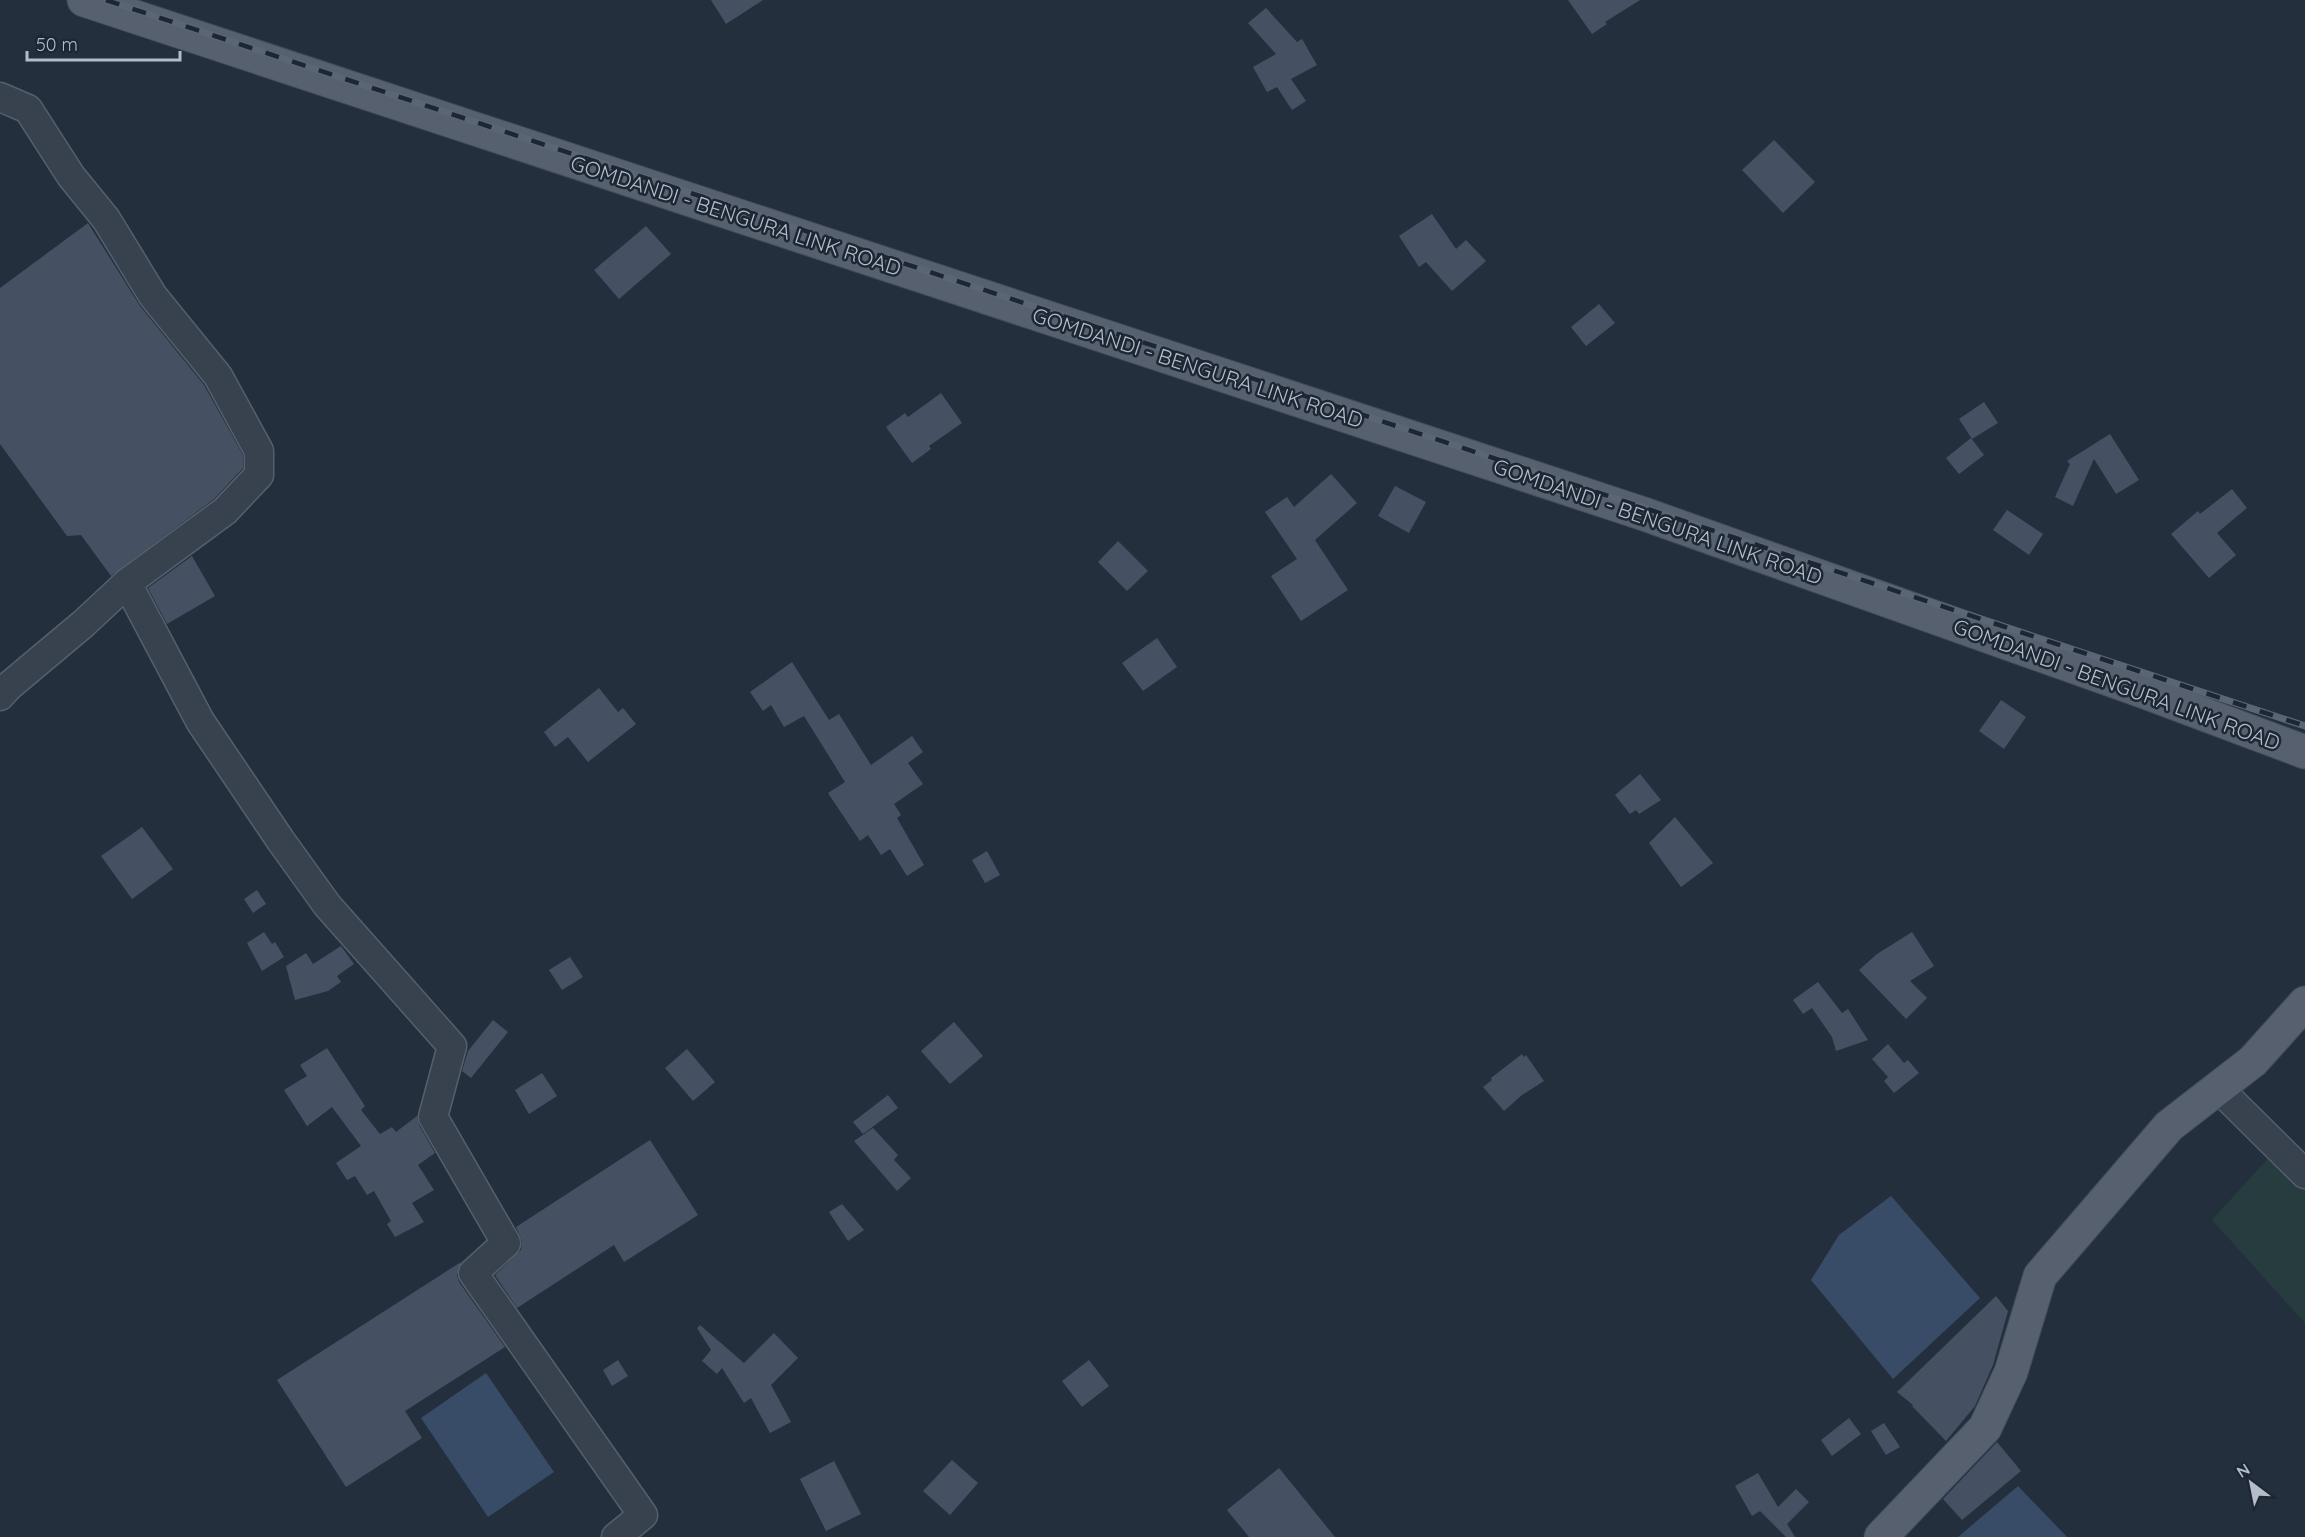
<svg xmlns="http://www.w3.org/2000/svg" width="2305" height="1537" viewBox="0 0 2305 1537" font-family="Quicksand,sans-serif">
<style>
.green{fill:#263c3f}
.water{fill:#394c67}
.building{fill:#455162}
.lines{fill:none;stroke-linecap:round;stroke-linejoin:round}
.minor-casing{stroke:#565f6c;stroke-width:31}
.major-casing{stroke:#414a57;stroke-width:35}
.minor{stroke:#38414e;stroke-width:28}
.major{stroke:#56606e;stroke-width:33}
.rail-casing{stroke:#5a6575;stroke-width:7}
.rail{stroke:#1d2633;stroke-width:4.5;stroke-dasharray:14;stroke-linecap:butt}
.labels{text-anchor:middle;dominant-baseline:central;stroke-width:5;stroke-linejoin:round;paint-order:stroke}
.street-label{font-size:21px;fill:#b4bcc9;stroke:#1d2633}
</style>
<rect width="100%" height="100%" fill="#242f3e"/>
<!-- green -->
<path class="green" d="M2272,1154L2305,1187V1323L2212,1220Z"/>
<!-- water -->
<g class="water">
<path d="M1891,1196L1980,1298L1893,1379L1811,1280L1839,1235Z"/>
<path d="M486,1373L554,1472L488,1517L421,1418Z"/>
<path d="M2018,1486L2067,1537H1958Z"/>
</g>
<!-- building -->
<g class="building">
<path d="M711,0H763L726,24Z"/>
<path d="M1568,0H1640L1605,22L1607,24L1592,34Z"/>
<path d="M1266,8L1297,42L1302,39L1317,65L1291,79L1306,101L1292,110L1277,87L1267,92L1253,67L1276,54L1248,23Z"/>
<path d="M1774,140L1815,182L1783,213L1742,170Z"/>
<path d="M1432,214L1456,249L1466,240L1486,261L1452,291L1426,262L1419,267L1399,236Z"/>
<path d="M88,223L140,306L204,385L243,455V468L214,499L111,576L81,535L67,536L0,444V288Z"/>
<path d="M646,226L671,254L619,299L594,270Z"/>
<path d="M1599,304L1615,323L1586,346L1571,327Z"/>
<path d="M941,393L962,423L929,446L931,449L912,463L886,427L905,413L908,417Z"/>
<path d="M1984,402L1998,423L1972,439L1959,419Z"/>
<path d="M2110,434L2139,480L2116,494L2094,459L2073,506L2055,497L2070,464L2067,461Z"/>
<path d="M1971,438L1984,455L1959,474L1946,458Z"/>
<path d="M1331,474L1357,503L1315,540L1348,590L1301,621L1271,576L1297,559L1265,512L1287,497L1294,507Z"/>
<path d="M1395,486L1426,502L1409,533L1378,516Z"/>
<path d="M2232,489L2247,508L2217,533L2236,555L2209,578L2171,534L2198,511L2200,514Z"/>
<path d="M2007,510L2043,534L2029,555L1993,530Z"/>
<path d="M1118,541L1148,571L1127,591L1098,562Z"/>
<path d="M192,556L215,596L167,624L148,588Z"/>
<path d="M1157,638L1177,667L1143,691L1122,663Z"/>
<path d="M792,662L829,720L839,714L871,765L912,736L923,752L908,763L923,784L894,804L901,815L897,818L924,865L907,876L890,849L881,855L868,835L860,841L828,793L845,782L804,716L784,727L771,705L763,711L750,692Z"/>
<path d="M599,688L618,712L623,708L636,724L588,762L568,737L555,747L544,732Z"/>
<path d="M2001,700L2026,717L2004,749L1979,731Z"/>
<path d="M1640,774L1661,800L1639,814L1636,810L1630,814L1615,795Z"/>
<path d="M1675,817L1713,863L1681,887L1649,843Z"/>
<path d="M142,827L173,869L132,899L101,856Z"/>
<path d="M987,851L1000,875L985,883L972,860Z"/>
<path d="M257,890L266,904L253,913L244,899Z"/>
<path d="M264,932L272,944L275,942L284,957L262,971L247,943Z"/>
<path d="M1912,932L1934,966L1910,981L1927,998L1906,1019L1859,970L1877,954Z"/>
<path d="M341,946L354,964L337,976L341,982L328,991L295,1000L286,966L306,953L313,964Z"/>
<path d="M570,957L583,977L562,990L549,970Z"/>
<path d="M1818,982L1842,1013L1848,1009L1868,1040L1836,1051L1832,1037L1812,1008L1803,1014L1793,1000Z"/>
<path d="M493,1020L508,1032L471,1078L462,1071L468,1051Z"/>
<path d="M954,1022L983,1056L950,1084L921,1051Z"/>
<path d="M1888,1044L1904,1063L1908,1060L1919,1073L1894,1093L1884,1081L1888,1077L1872,1059Z"/>
<path d="M327,1048L365,1106L361,1110L380,1134L392,1127L396,1132L417,1116L419,1125L435,1153L418,1165L434,1190L412,1203L424,1222L395,1237L387,1224L391,1221L374,1191L367,1195L355,1176L347,1180L336,1163L361,1146L332,1107L307,1126L284,1090L307,1076L300,1065Z"/>
<path d="M687,1049L715,1082L693,1101L665,1068Z"/>
<path d="M1522,1054L1524,1057L1526,1055L1544,1081L1522,1095L1504,1111L1483,1087L1492,1080L1491,1078Z"/>
<path d="M542,1073L557,1096L529,1114L515,1090Z"/>
<path d="M888,1095L898,1108L863,1134L853,1122Z"/>
<path d="M873,1128L898,1155L894,1160L911,1178L897,1191L854,1141Z"/>
<path d="M650,1140L698,1215L624,1262L614,1245L517,1308L495,1275L521,1250L522,1241L516,1227Z"/>
<path d="M842,1204L864,1230L848,1241L829,1212Z"/>
<path d="M461,1262L457,1275L459,1282L505,1347L405,1411L422,1438L346,1487L277,1380Z"/>
<path d="M1996,1296L2008,1311L1993,1365L1975,1406L1946,1441L1912,1406L1913,1405L1897,1392Z"/>
<path d="M700,1325L744,1363L774,1333L798,1358L771,1385L791,1422L770,1433L751,1398L744,1403L722,1368L717,1374L702,1361L711,1350L697,1328Z"/>
<path d="M618,1360L628,1376L612,1386L603,1370Z"/>
<path d="M1089,1360L1109,1386L1082,1407L1062,1381Z"/>
<path d="M1849,1418L1861,1434L1832,1456L1821,1440Z"/>
<path d="M1884,1423L1900,1447L1886,1455L1871,1431Z"/>
<path d="M1997,1442L2021,1471L1962,1520L1943,1499Z"/>
<path d="M952,1460L978,1483L950,1515L923,1491Z"/>
<path d="M834,1461L861,1514L826,1531L800,1479Z"/>
<path d="M1279,1468L1335,1537H1249L1227,1510Z"/>
<path d="M1758,1473L1778,1507L1796,1489L1809,1502L1787,1524L1795,1537H1786L1760,1511L1752,1516L1735,1486Z"/>
</g>
<g class="lines">
<defs>
<g id="minor">
<path d="M0,97L28,109L71,176L106,219L153,296L218,376L259,451V475L225,511L127,583L200,721L281,841L327,905L452,1046L433,1117L506,1243L473,1273L643,1515L616,1537"/>
<path d="M0,696L9,686L83,624L127,583"/>
<path d="M2218,1088L2305,1174"/>
</g>
<g id="major">
<path d="M84,0L1644,514L2142,691L2305,752"/>
<path d="M1881,1537L1985,1428L2011,1372L2040,1276L2169,1126L2253,1061L2305,1003"/>
</g>
</defs>
<!-- minor casing -->
<use href="#minor" class="minor-casing"/>
<!-- major casing -->
<use href="#major" class="major-casing"/>
<!-- minor -->
<use href="#minor" class="minor"/>
<!-- major -->
<use href="#major" class="major"/>
<defs>
<path id="rail" d="M106,0L2305,726"/>
</defs>
<!-- rail casing -->
<use href="#rail" class="rail-casing"/>
<!-- rail -->
<use href="#rail" class="rail"/>
</g>
<g class="labels">
<!-- street labels -->
<g class="street-label">
<text transform="translate(736 215) rotate(18)">GOMDANDI - BENGURA LINK ROAD</text>
<text transform="translate(1198 367) rotate(18)">GOMDANDI - BENGURA LINK ROAD</text>
<text transform="translate(1658 521) rotate(19)">GOMDANDI - BENGURA LINK ROAD</text>
<text transform="translate(2117 684) rotate(20)">GOMDANDI - BENGURA LINK ROAD</text>
</g>
</g>
<!-- north arrow -->
<g transform="translate(2251 1483) rotate(328)" stroke="#1d2633" stroke-width="4.5" paint-order="stroke">
<path d="M0-4.5L10 22L0 15L-10 22Z" fill="#b4bcc9"/>
<text y="-9" font-size="16" font-weight="bold" text-anchor="middle" fill="#b4bcc9">N</text>
</g>
<!-- scale -->
<path d="M27 51v9h153v-9" fill="none" stroke="#b4bcc9" stroke-width="3"/>
<text x="36" y="51" font-size="18" fill="#b4bcc9" stroke="#1d2633" stroke-width="4.5" paint-order="stroke">50 m</text>
</svg>
